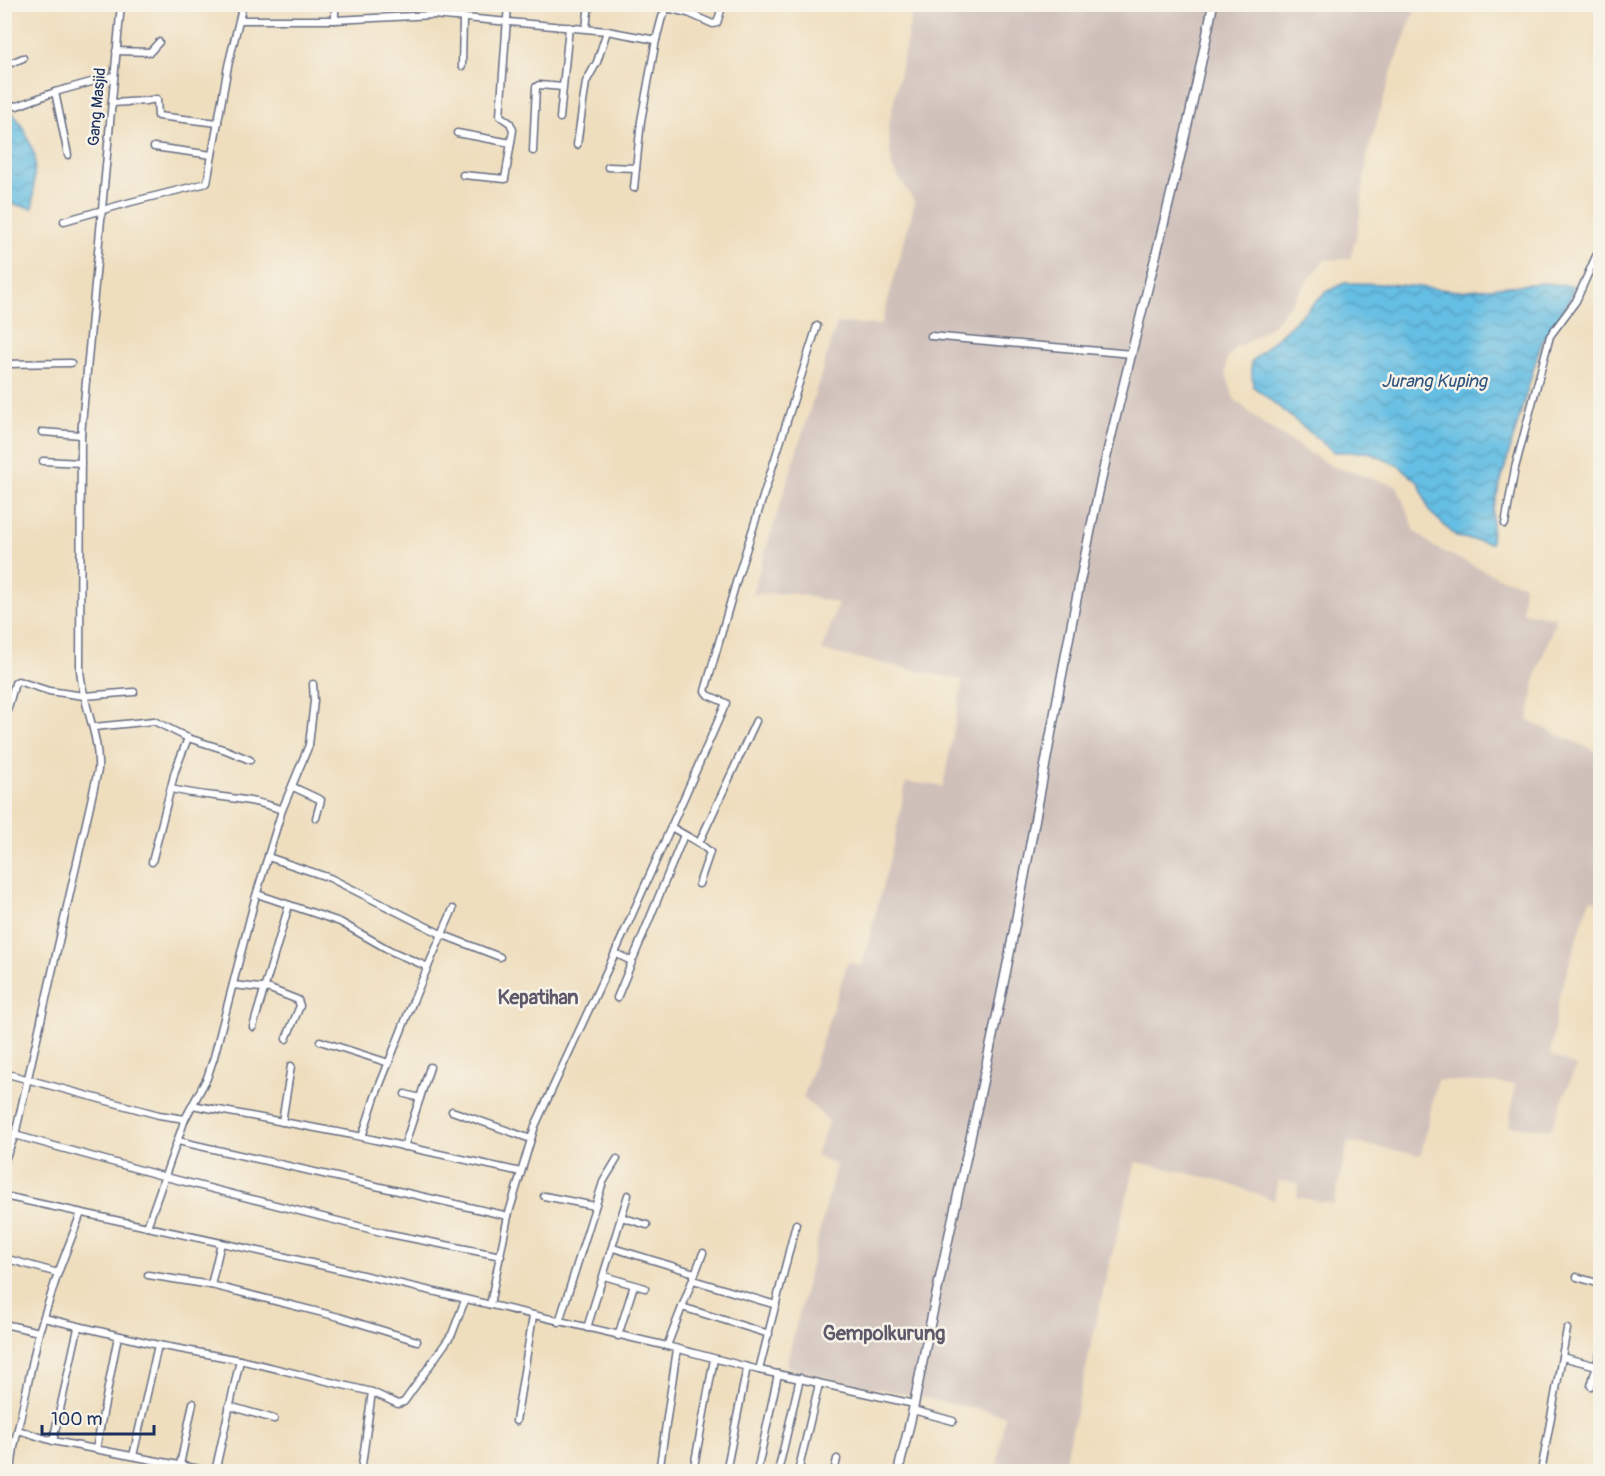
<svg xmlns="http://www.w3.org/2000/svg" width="1605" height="1476" viewBox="0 0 1605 1476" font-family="Pangolin,sans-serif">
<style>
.industrial{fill:#cfc0ba}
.water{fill:url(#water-waves);stroke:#4076a0;stroke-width:1.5}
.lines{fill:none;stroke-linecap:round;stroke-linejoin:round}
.minor-casing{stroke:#656c80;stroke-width:9}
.tertiary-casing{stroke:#656c80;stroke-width:11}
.minor{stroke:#fff;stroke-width:6}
.tertiary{stroke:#fff;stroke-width:8}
.labels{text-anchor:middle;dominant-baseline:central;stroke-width:5;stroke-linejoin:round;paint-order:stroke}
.street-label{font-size:16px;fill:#1b2f5e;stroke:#f7f3e8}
.water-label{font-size:18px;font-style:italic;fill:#2e537f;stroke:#f7f3e8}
.quarter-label{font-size:20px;font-weight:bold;fill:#5f5a6b;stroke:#f7f3e8}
</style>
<defs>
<pattern id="water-waves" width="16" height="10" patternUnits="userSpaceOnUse" patternTransform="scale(1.5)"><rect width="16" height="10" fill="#65bee3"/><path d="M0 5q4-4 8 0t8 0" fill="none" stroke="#529bbb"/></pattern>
</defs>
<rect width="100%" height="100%" fill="#f7f3e8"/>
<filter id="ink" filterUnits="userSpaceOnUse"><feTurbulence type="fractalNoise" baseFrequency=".0167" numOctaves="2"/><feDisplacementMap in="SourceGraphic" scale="12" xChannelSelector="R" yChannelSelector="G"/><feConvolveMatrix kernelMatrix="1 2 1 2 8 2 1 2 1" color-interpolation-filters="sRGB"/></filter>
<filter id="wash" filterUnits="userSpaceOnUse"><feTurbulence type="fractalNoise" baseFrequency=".008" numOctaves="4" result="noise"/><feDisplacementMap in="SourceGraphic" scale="24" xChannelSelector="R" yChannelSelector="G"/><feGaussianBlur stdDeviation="1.35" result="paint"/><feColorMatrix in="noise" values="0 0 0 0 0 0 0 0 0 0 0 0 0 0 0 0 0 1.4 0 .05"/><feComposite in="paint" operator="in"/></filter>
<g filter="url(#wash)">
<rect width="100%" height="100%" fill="#efdebe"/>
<!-- industrial -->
<path class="industrial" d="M914,5H1417L1391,73L1367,156L1358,230L1350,259L1324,260L1277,321L1251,340L1235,348L1226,361V373L1234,399L1265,425L1331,466L1397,486L1415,531L1434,547L1500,578L1524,584L1522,612L1556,618L1536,676L1528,721L1600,753V887L1596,902L1590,899L1559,996L1550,1055L1576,1066L1551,1129L1509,1126L1515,1084L1437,1080L1421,1155L1348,1142L1334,1204L1297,1197L1298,1183L1278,1181L1274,1200L1214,1179L1136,1162L1107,1274L1063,1471L997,1464L1005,1415L808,1374L786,1366L836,1165L816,1155L829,1121L803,1098L848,962L862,966L893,846L906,782L943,786L963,680L822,651L838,603L791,593L752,594L837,323L881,325L915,202L892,167L888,129Z"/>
<!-- water -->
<g class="water">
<path d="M4,99L24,129L35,156L33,208L5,203Z"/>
<path d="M1345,283L1389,284L1458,291L1542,283L1574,286L1570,299L1541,343L1493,508L1491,543L1457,537L1429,511L1419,483L1399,466L1368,452H1334L1253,386L1251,362L1326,292Z"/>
</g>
</g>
<g filter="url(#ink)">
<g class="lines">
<defs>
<g id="minor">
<path d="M240,20H335L433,15L607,31L656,40L641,121L634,188"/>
<path d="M335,20V4"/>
<path d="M586,28L589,4"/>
<path d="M656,40L662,17L667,8L688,13L713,24L717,23L723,4"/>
<path d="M116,51L150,52L159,42"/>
<path d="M4,66L23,58"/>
<path d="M462,66L463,18"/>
<path d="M55,92L68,155"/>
<path d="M4,100L8,105L17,106L55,92L113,76"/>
<path d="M112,103L145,101L157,99L158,116L218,123"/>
<path d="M560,118L563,87"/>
<path d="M457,133L511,143"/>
<path d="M577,145L586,82L597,62L607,31"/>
<path d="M154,147L212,155L228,66L243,4"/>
<path d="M533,151L536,87L539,85L563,87L569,27"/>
<path d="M608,167L636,168"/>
<path d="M463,175L505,179L513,130L510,123L500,116L508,4"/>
<path d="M64,221L131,202L207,183L212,155"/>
<path d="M931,336L1132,354"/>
<path d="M4,364L71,363"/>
<path d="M42,432L81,435"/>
<path d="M43,461L81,463"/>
<path d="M1505,524L1515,468L1550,336L1576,301L1600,247"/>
<path d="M4,722L15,683L18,681L49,691L84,696L134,692"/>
<path d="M94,727L154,721L188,738L226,750L250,760"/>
<path d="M293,787L321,800L316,818"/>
<path d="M171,789C208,798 247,796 282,810"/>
<path d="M671,827L726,703L708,695L705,691L737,579L817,326"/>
<path d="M268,857L330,878L443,935L500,957"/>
<path d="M152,862L175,771L188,738"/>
<path d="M699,884L710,852L699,843"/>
<path d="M257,894L340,922L391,951L428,967"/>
<path d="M615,953L631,961"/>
<path d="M233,985L270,989L298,1000L300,1006L286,1039"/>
<path d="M617,998L684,835"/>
<path d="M253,1027L289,905"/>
<path d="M320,1041L389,1063"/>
<path d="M4,1073L159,1115L185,1119"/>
<path d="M405,1094L420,1098"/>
<path d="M192,1105L353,1135L521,1172"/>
<path d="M452,1111L531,1139"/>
<path d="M282,1122L291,1066"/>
<path d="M4,1132L166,1177L385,1233L501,1256"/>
<path d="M362,1137L375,1097L413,1001L453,909"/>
<path d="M178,1141L508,1216"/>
<path d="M404,1147L430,1067"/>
<path d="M4,1162L15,1135L98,770C100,735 82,704 80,669L81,435L121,4"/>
<path d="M4,1196L277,1255L667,1346L759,1370L914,1404"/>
<path d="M544,1196L595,1206"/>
<path d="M621,1217L647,1225"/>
<path d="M147,1227L185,1119L207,1078L214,1057L255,899L282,810L309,745L314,701L313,684"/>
<path d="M221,1243L211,1285L339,1317L417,1341"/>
<path d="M613,1248L695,1273"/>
<path d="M4,1258L58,1273"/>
<path d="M148,1275L211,1285"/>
<path d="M604,1276L645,1288"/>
<path d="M1577,1277L1600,1284"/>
<path d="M693,1280L776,1305"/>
<path d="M490,1305L508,1216L535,1126L615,953L671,827L699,843L756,721"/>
<path d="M682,1307L769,1334"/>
<path d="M44,1318L158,1345L240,1360L215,1472"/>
<path d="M559,1322L603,1182L617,1159"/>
<path d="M4,1324L39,1332L14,1447L11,1472"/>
<path d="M587,1328L628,1195"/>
<path d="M39,1332L58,1273L81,1213"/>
<path d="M618,1336L634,1285"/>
<path d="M667,1346L703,1253"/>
<path d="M1562,1357L1597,1366"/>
<path d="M240,1360L372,1392L361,1472"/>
<path d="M759,1370L796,1224"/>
<path d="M1591,1386L1600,1353"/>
<path d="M372,1392L398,1404L404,1402L452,1334L465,1300"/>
<path d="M229,1406L274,1419"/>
<path d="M913,1410L953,1421"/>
<path d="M516,1421L533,1316"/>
<path d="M18,1430L53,1441L215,1472"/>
<path d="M53,1441L78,1328"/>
<path d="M96,1449L118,1336"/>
<path d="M133,1456L158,1345"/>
<path d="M180,1465L193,1403"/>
<path d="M642,1472H647"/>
<path d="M659,1472L677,1349"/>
<path d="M693,1472L714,1359"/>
<path d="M726,1472L747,1367"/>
<path d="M757,1472L778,1374"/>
<path d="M778,1472L800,1378"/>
<path d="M798,1472L819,1384"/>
<path d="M834,1472L837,1459"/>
<path d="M1541,1472L1567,1329"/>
</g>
<path id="tertiary" d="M898,1472L913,1410C940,1268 974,1128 1003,986C1039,809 1067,631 1107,454C1142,304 1184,156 1213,4"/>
</defs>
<!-- minor casing -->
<use href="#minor" class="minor-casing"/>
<!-- tertiary casing -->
<use href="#tertiary" class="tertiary-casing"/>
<!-- minor -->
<use href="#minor" class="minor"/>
<!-- tertiary -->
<use href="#tertiary" class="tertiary"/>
</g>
</g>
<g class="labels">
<!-- street labels -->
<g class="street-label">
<text transform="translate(97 107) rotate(-85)">Gang Masjid</text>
</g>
<!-- water labels -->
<g class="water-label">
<text x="1434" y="381">Jurang Kuping</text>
</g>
<!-- quarter labels -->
<g class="quarter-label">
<text x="538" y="997">Kepatihan</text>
<text x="884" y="1333">Gempolkurung</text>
</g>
</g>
<!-- margin -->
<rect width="1605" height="1476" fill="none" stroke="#f7f3e8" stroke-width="24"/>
<!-- scale -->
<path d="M42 1425v9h112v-9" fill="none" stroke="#1b2f5e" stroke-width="3"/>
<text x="51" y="1425" font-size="18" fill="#1b2f5e" stroke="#f7f3e8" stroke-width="4.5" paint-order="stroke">100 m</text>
</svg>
